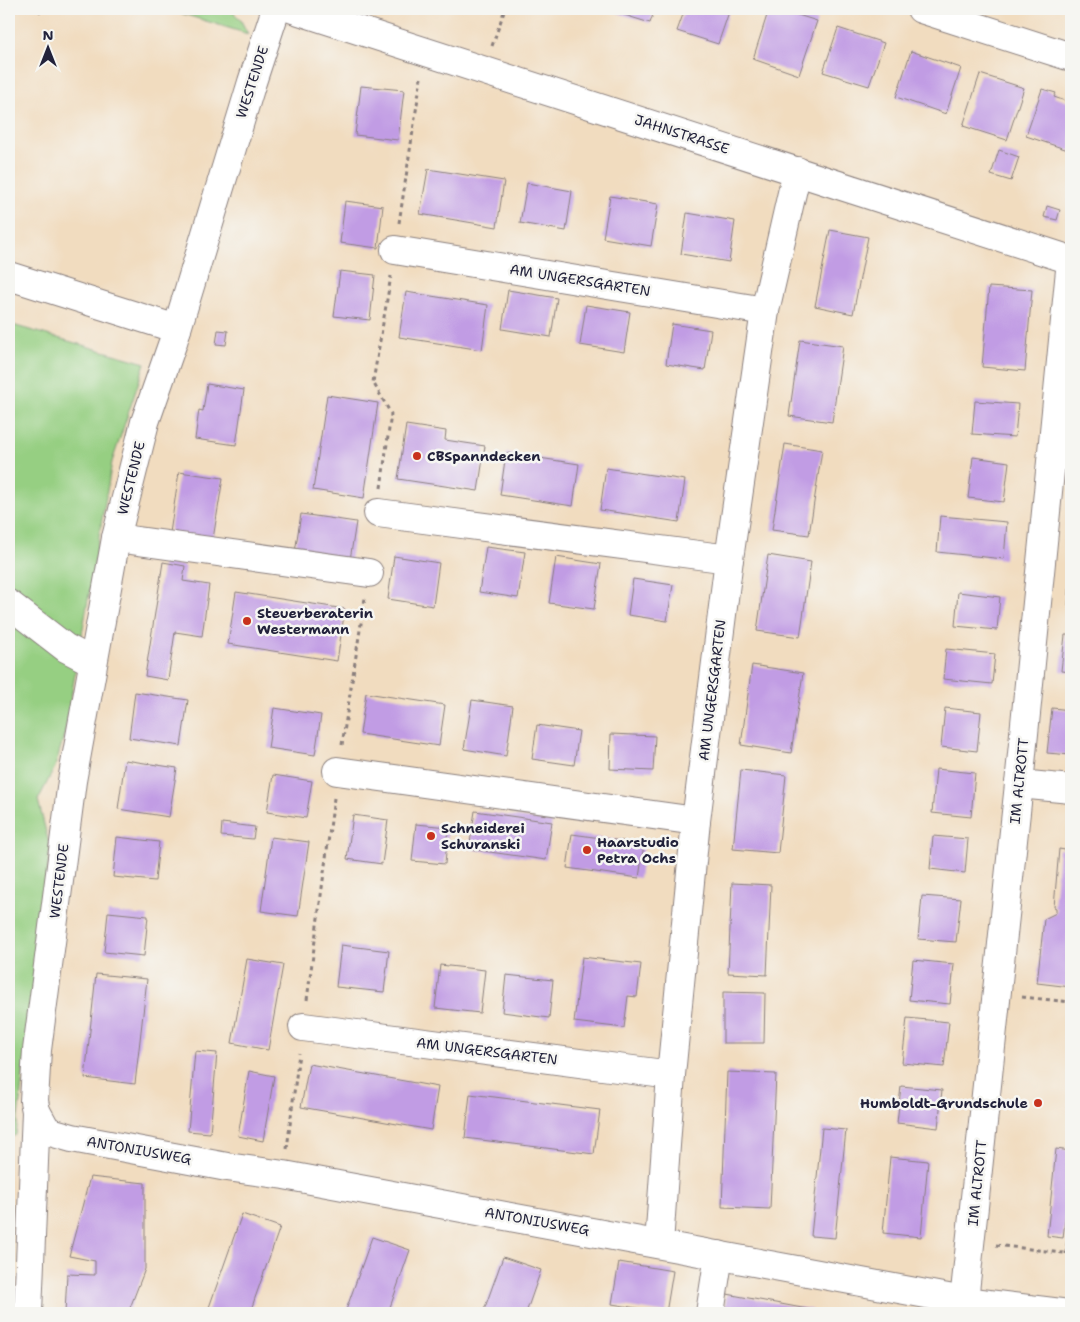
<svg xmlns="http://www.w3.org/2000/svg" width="1080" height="1322" viewBox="0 0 1080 1322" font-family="'Shantell Sans',sans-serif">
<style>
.grass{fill:#96cf82;stroke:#5c785e}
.building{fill:#c19ce4}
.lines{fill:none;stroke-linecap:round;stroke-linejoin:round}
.minor-casing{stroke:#8a7f7d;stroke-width:30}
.path{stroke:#8a7f7d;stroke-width:3;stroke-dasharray:4 4;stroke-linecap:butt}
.minor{stroke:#fff;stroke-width:28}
.poi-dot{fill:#c8321e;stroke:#f6f6f2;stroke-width:2}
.labels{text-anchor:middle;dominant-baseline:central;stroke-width:5;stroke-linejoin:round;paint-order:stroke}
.street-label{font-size:14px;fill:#22223b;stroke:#f6f6f2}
.poi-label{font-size:14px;font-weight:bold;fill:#22223b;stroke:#f6f6f2;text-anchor:start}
</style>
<rect width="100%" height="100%" fill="#f6f6f2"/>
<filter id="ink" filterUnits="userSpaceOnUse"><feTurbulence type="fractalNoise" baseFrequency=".02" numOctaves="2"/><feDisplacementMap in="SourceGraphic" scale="10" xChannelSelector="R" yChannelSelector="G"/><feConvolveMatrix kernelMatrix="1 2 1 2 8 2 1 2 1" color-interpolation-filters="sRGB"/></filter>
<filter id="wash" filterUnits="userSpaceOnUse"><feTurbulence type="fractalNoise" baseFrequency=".0096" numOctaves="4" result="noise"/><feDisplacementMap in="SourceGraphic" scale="20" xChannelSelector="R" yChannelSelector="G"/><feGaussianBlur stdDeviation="1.12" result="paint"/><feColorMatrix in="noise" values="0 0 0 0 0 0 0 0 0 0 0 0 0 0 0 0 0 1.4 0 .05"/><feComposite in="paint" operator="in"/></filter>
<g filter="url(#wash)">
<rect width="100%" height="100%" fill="#f1dcbf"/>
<!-- grass -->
<g class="grass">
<path d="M167,9H230L240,19L248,34Z"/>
<path d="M9,324L145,363L112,462L65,732L55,767L38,800L50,848L16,1135L9,1138Z"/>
</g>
<g id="blocks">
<!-- building -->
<g class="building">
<path d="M605,9H655L650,23Z"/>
<path d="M685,9H730L718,44L677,31Z"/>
<path d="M769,9H779L817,21L799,75L753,59Z"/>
<path d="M838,28L884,43L869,86L823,72Z"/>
<path d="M911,51L961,68L946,114L896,97Z"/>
<path d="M980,74L1024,88L1007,140L963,126Z"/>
<path d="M361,86L404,90L398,140L355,135Z"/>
<path d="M1042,89L1056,93L1054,97L1071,103V151L1026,136Z"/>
<path d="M999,150L1019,157L1011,181L991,175Z"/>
<path d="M428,169L504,181L497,227L420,214Z"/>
<path d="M527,183L572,191L566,231L520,223Z"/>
<path d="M610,196L658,204L651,246L603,238Z"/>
<path d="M345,201L383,206L378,248L340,243Z"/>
<path d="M1047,206L1060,210L1057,220L1044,217Z"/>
<path d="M687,213L735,221L729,262L681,254Z"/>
<path d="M830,230L868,237L853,314L815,306Z"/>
<path d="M340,271L375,275L370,320L334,316Z"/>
<path d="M989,287L1032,290L1025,371L982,367Z"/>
<path d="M508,290L557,298L551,337L502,329Z"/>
<path d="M406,292L488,305L482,350L399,337Z"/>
<path d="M586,305L630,312L624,352L580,345Z"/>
<path d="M672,324L711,330L705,370L666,364Z"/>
<path d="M218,330L228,331L226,345L216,344Z"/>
<path d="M800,340L843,346L832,422L789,416Z"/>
<path d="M207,384L244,390L236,445L195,439L199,410L203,411Z"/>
<path d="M327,395L378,403L364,498L313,490Z"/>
<path d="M975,401L1018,404L1015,437L972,434Z"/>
<path d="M406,425L446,431L445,440L485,446L478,491L398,479Z"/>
<path d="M785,444L822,450L809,535L772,530Z"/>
<path d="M506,453L579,464L573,506L500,495Z"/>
<path d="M973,457L1009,462L1004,502L968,498Z"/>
<path d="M606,468L685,480L679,522L600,510Z"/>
<path d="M179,472L223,478L213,539L170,533Z"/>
<path d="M301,514L356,522L350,560L295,552Z"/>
<path d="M940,516L1007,522L1004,559L937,552Z"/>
<path d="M486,547L525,552L518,598L479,592Z"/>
<path d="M768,555L811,562L800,637L757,631Z"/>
<path d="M394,556L439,563L433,606L388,599Z"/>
<path d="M556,557L601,564L594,609L549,603Z"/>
<path d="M163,562L185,566L183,581L209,585L202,636L175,632L168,680L145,676Z"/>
<path d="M633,579L673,585L667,621L628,615Z"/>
<path d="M1070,579L1071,580V605H1068Z"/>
<path d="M236,592L345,609L337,661L228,644Z"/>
<path d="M958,592L1000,597L997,630L955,626Z"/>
<path d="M1065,635H1071V672L1061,671Z"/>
<path d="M946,649L995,654L992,684L943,679Z"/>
<path d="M752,665L803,673L791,753L741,745Z"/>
<path d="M135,692L188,700L181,746L129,738Z"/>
<path d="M366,693L445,705L439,746L360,734Z"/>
<path d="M472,700L513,706L506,756L464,749Z"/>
<path d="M274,708L321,715L315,755L268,748Z"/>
<path d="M945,708L981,712L977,751L941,747Z"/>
<path d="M1052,708L1071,710V755L1047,753Z"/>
<path d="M537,725L579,731L574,765L532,759Z"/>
<path d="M611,734L655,736L653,771L610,769Z"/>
<path d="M125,760L177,768L169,817L118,809Z"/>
<path d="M936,769L975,773L971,817L932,813Z"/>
<path d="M741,770L786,775L778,853L733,849Z"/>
<path d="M273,775L312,781L306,818L267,812Z"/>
<path d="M475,811L552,822L546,860L469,849Z"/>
<path d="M353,815L388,820L382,864L347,859Z"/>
<path d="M222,823L255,827L253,839L221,836Z"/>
<path d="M416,824L448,827L445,864L412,861Z"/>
<path d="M572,834L644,844L639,878L567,868Z"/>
<path d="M933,836L968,839L965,873L930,869Z"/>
<path d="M117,837L159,842L155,881L113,877Z"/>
<path d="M271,837L309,842L298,916L261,911Z"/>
<path d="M1059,849L1071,851V987L1037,983L1044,919L1056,913V908L1054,907Z"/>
<path d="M732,883L771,885L767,975L728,973Z"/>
<path d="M922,896L961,899L956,942L918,939Z"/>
<path d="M108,912L148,916L144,956L104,952Z"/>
<path d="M341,945L389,951L384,992L336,987Z"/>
<path d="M582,957L641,964L637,997L628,996L624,1028L574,1022Z"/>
<path d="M247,959L283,965L268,1050L232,1043Z"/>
<path d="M913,960L954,964L950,1004L909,1000Z"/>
<path d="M440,965L485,970L480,1013L435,1008Z"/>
<path d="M96,974L147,979L135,1084L85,1078Z"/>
<path d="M506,975L553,980L549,1018L502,1012Z"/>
<path d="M723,992L765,993L764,1043H723Z"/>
<path d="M907,1018L949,1022L944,1067L902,1063Z"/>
<path d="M195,1051L217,1053L210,1133L188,1131Z"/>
<path d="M309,1064L438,1087L431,1130L301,1107Z"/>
<path d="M249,1071L274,1076L263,1141L238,1136Z"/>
<path d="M727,1072L776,1074L770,1209L722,1207Z"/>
<path d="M901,1086L942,1090L938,1128L897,1123Z"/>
<path d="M470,1094L600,1110L594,1154L465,1138Z"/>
<path d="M822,1128L846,1130L835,1238L811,1236Z"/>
<path d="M1056,1149L1071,1151V1168L1063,1238L1047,1236Z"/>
<path d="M890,1157L928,1161L921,1237L883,1233Z"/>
<path d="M90,1177L145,1183V1269L128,1313H65L67,1274L95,1275V1261L69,1256Z"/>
<path d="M242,1214L280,1227L255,1298L250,1313H207Z"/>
<path d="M372,1237L410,1250L388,1313H345Z"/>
<path d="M503,1257L541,1270L526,1313H483Z"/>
<path d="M619,1262L673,1271L666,1313L612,1304Z"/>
<path d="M727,1294L813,1310V1313H724Z"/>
</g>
</g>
</g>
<g filter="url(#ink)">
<use href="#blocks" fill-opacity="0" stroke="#8a7f7d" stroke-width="1"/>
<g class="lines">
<defs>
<g id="minor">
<path d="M276,9L252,82L173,342L145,422L116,538L72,781L37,1050L34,1101L36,1111L47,1131L72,1138L227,1167L284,1175L964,1301L1061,1313"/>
<path d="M293,9L1071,260"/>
<path d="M921,9L1071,57"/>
<path d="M395,250L765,311"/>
<path d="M9,276L177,329"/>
<path d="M378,513L729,559"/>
<path d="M116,538L369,573"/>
<path d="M9,604L66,648L93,662"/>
<path d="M337,771L696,821"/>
<path d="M1019,784L1071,789"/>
<path d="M303,1027L671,1075"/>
<path d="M659,1244L671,1075L696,821L729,559L765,311L797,171"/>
<path d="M964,1301L1019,784L1071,260"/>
<path d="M28,1313L36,1111"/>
<path d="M710,1313L719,1255"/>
</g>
</defs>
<!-- minor casing -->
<use href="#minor" class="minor-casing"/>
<!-- path -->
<g class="path">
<path d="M39,9L42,15"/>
<path d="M492,46L505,9"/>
<path d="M399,223L421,78"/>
<path d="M381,488L391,414L373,382L391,276"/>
<path d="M342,745L365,598"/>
<path d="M1022,997L1071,1002"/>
<path d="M307,1000L334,798"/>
<path d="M287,1149L299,1053"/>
<path d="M996,1245L1071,1254"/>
<path d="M1066,1254L1071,1209"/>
</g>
<!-- minor -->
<use href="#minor" class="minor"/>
</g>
</g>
<!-- markers -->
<g class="poi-dot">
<circle cx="417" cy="456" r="5"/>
<circle cx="247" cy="621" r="5"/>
<circle cx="431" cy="836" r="5"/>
<circle cx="587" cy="850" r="5"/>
<circle cx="1038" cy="1103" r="5"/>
</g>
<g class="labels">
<!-- street labels -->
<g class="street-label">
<text transform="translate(252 82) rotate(-72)">WESTENDE</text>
<text transform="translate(682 134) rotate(18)">JAHNSTRASSE</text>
<text transform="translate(580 280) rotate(9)">AM UNGERSGARTEN</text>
<text transform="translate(131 478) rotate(-76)">WESTENDE</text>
<text transform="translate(712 690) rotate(-83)">AM UNGERSGARTEN</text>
<text transform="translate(1019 781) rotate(-84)">IM ALTROTT</text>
<text transform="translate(59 881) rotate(-83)">WESTENDE</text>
<text transform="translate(487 1051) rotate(7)">AM UNGERSGARTEN</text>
<text transform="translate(139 1150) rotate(10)">ANTONIUSWEG</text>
<text transform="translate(977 1183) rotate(-84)">IM ALTROTT</text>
<text transform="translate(537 1221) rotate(10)">ANTONIUSWEG</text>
</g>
<!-- poi labels -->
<g class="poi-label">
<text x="427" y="456">CBSpanndecken</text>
<text x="257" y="613">Steuerberaterin<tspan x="257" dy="16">Westermann</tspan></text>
<text x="441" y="828">Schneiderei<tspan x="441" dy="16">Schuranski</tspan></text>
<text x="597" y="842">Haarstudio<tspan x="597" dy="16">Petra Ochs</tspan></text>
<text x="1028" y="1103" text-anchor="end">Humboldt-Grundschule</text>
</g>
</g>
<!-- margin -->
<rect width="1080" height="1322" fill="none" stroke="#f6f6f2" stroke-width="30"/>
<!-- north arrow -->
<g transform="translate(48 48)" stroke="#f6f6f2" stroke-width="4" paint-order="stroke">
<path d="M0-4L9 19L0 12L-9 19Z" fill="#22223b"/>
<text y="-8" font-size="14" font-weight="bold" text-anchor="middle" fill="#22223b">N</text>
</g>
</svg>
